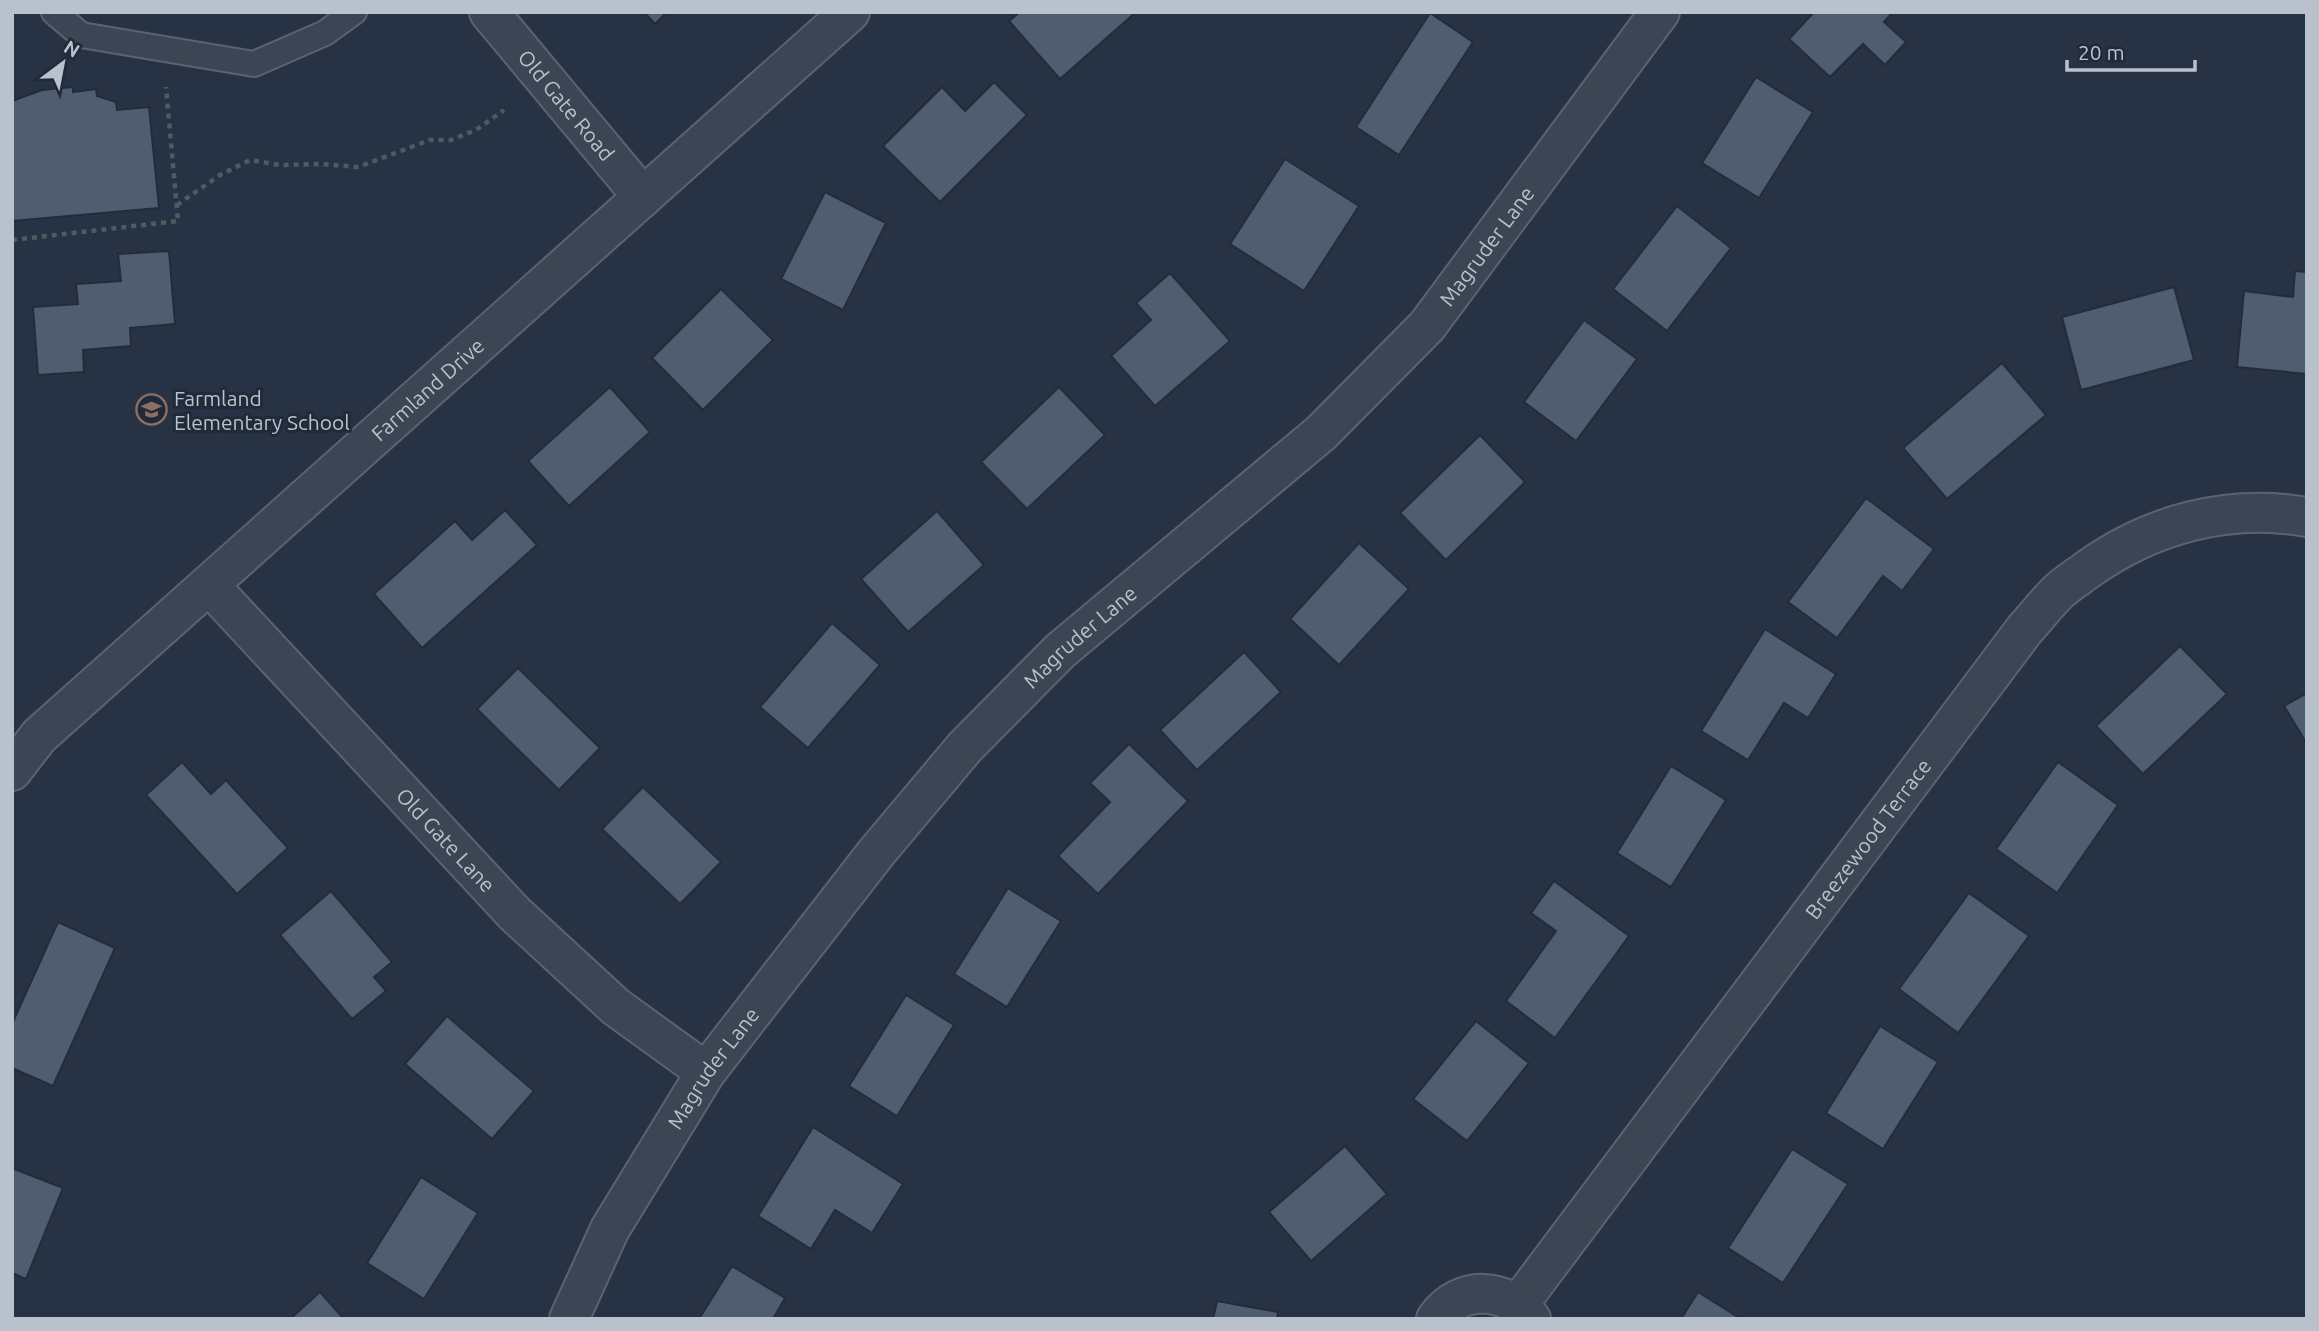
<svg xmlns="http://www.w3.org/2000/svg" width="2319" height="1331" viewBox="0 0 2319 1331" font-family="Ubuntu,sans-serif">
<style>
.building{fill:#505c6f;stroke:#222c3b;stroke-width:2}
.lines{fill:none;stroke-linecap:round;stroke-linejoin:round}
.service-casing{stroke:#5a6371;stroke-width:28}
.minor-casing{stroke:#5a6371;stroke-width:42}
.tertiary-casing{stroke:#5a6371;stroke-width:42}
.path{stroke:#485e61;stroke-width:4.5;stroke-dasharray:5 5;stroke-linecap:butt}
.service{stroke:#3c4553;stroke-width:24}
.minor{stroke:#3c4553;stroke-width:38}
.tertiary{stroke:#3c4553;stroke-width:38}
.labels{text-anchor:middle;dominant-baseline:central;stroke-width:6;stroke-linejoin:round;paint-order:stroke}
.street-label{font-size:21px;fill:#b9c1cd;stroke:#202a39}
.poi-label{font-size:21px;fill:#b9c1cd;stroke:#202a39;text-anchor:start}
</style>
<rect width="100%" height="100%" fill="#273344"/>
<!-- building -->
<g class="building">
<path d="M644,12H667L655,24Z"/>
<path d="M1020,12H1136L1060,79L1009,21Z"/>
<path d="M1814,12H1893L1884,22L1906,42L1885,65L1863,44L1830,77L1789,39Z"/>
<path d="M1430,13L1473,42L1399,155L1356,127Z"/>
<path d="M1756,77L1813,112L1759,198L1702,163Z"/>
<path d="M994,82L1027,115L940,202L883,146L942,87L965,111Z"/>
<path d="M73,87V92L96,89L97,96L116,102L117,110L149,107L159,208L12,221V101L42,90Z"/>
<path d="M1285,159L1359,206L1304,291L1230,244Z"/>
<path d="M825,192L886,223L843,310L781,279Z"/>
<path d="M1677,206L1731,248L1667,331L1613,289Z"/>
<path d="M169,251L175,324L130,328L131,346L83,350L84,372L38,375L33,307L78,304L76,284L121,281L118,254Z"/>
<path d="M2295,271L2307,272V374L2237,367L2244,291L2293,297Z"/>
<path d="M1170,273L1230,341L1155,406L1111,356L1151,320L1136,303Z"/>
<path d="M2174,287L2194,360L2081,390L2062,317Z"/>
<path d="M721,289L773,340L703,410L652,358Z"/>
<path d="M1584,320L1637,359L1576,441L1524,402Z"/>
<path d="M2002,363L2046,415L1947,499L1903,448Z"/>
<path d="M610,387L650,432L569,506L528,461Z"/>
<path d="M1059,387L1105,435L1027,509L981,462Z"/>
<path d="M1480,435L1525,482L1446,560L1400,513Z"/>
<path d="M1866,498L1934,549L1902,591L1883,576L1837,638L1788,602Z"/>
<path d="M505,510L537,545L422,648L374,594L455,521L472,540Z"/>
<path d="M937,511L984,565L908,632L861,579Z"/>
<path d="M1359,543L1409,589L1339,665L1290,619Z"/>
<path d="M832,623L880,665L808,748L760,707Z"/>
<path d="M1765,629L1836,674L1808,718L1784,703L1748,760L1701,731Z"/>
<path d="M2180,646L2227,694L2143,774L2096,726Z"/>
<path d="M1244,652L1281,692L1197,770L1160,730Z"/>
<path d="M518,668L600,748L559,790L477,709Z"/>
<path d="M2307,693V744L2284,706Z"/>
<path d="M1129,744L1188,801L1098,894L1058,856L1110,802L1090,783Z"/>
<path d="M182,762L211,794L226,780L288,848L237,894L146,795Z"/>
<path d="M2058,762L2118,805L2057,893L1996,849Z"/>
<path d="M1671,766L1726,800L1671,887L1617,853Z"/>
<path d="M643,787L721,862L680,904L602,829Z"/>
<path d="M1554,881L1629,936L1555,1038L1506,1001L1556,931L1531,913Z"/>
<path d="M1008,888L1061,921L1007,1007L954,974Z"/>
<path d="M331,891L392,962L374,977L386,991L352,1019L280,935Z"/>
<path d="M1969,893L2029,936L1958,1033L1899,989Z"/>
<path d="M58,922L115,948L53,1086L12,1068V1024Z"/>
<path d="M906,995L954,1025L897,1116L849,1086Z"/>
<path d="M447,1016L534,1091L492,1139L405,1064Z"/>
<path d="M1476,1021L1529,1063L1467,1141L1413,1099Z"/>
<path d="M1880,1026L1938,1062L1883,1149L1826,1113Z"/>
<path d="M813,1127L903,1184L872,1233L835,1210L811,1249L758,1216Z"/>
<path d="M1345,1146L1387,1194L1311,1261L1269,1212Z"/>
<path d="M1792,1149L1848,1184L1783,1283L1728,1248Z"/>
<path d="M12,1168L63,1188L26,1279L12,1273Z"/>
<path d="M421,1177L478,1213L424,1299L367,1263Z"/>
<path d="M732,1266L785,1298L773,1319H699Z"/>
<path d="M320,1292L344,1319H290Z"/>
<path d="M1698,1292L1741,1319H1681Z"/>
<path d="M1217,1301L1278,1312L1277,1319H1213Z"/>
</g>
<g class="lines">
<defs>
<path id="service" d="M54,12L81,35L254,64L325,33L354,12"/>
<g id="minor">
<path id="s1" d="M489,12L643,197"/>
<path id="s2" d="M209,585L515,914L616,1007L706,1072"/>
<path id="s3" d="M1518,1305L2025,629C2036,617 2046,604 2057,593C2066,584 2078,577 2087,570C2151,524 2229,503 2307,517"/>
<path id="s4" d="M569,1319L610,1229L706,1072L876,853L965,747L1060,651L1321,433L1427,326L1660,12"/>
<path d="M1436,1319C1460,1284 1507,1287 1531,1319"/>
</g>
<g id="tertiary">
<path id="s5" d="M12,771L39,736L850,12"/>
</g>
</defs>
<!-- service casing -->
<use href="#service" class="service-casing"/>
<!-- minor casing -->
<use href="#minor" class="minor-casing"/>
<!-- tertiary casing -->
<use href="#tertiary" class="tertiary-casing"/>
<!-- path -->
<g class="path">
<path d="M177,205L220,175L250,160L280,165L321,164L358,167L430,140H451L476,130L504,110"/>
<path d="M12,240L178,221L166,87"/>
</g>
<!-- service -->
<use href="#service" class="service"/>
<!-- minor -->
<use href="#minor" class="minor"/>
<!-- tertiary -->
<use href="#tertiary" class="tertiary"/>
</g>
<!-- icons -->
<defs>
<symbol id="school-ring" viewBox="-11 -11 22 22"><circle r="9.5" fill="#202a39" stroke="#8d6e63" stroke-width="1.5"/><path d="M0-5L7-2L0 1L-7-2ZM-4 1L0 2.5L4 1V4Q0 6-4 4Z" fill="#8d6e63"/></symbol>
</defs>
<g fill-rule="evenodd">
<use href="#school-ring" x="134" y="392" width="35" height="35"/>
</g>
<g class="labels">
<!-- street labels -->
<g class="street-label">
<text stroke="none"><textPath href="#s1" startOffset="121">Old Gate Road</textPath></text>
<text stroke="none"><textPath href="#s4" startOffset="1424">Magruder Lane</textPath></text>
<text stroke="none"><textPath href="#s5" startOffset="565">Farmland Drive</textPath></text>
<text stroke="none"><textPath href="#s4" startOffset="858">Magruder Lane</textPath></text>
<text stroke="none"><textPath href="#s3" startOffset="583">Breezewood Terrace</textPath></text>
<text stroke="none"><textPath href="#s2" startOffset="348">Old Gate Lane</textPath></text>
<text stroke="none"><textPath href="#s4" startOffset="290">Magruder Lane</textPath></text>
</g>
<!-- poi labels -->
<g class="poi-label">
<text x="174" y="398">Farmland<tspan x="174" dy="24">Elementary School</tspan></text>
</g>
</g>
<!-- border -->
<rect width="2319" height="1331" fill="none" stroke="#b9c1cd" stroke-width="28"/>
<!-- north arrow -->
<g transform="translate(63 63) rotate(32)" stroke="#202a39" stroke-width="5" paint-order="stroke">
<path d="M0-5L12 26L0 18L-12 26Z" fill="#b9c1cd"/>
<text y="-10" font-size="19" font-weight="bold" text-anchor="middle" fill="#b9c1cd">N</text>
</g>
<!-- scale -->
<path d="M2067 60v10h128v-10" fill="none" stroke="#b9c1cd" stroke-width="3.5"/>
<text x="2078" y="60" font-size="21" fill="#b9c1cd" stroke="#202a39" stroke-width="5" paint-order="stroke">20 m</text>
</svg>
